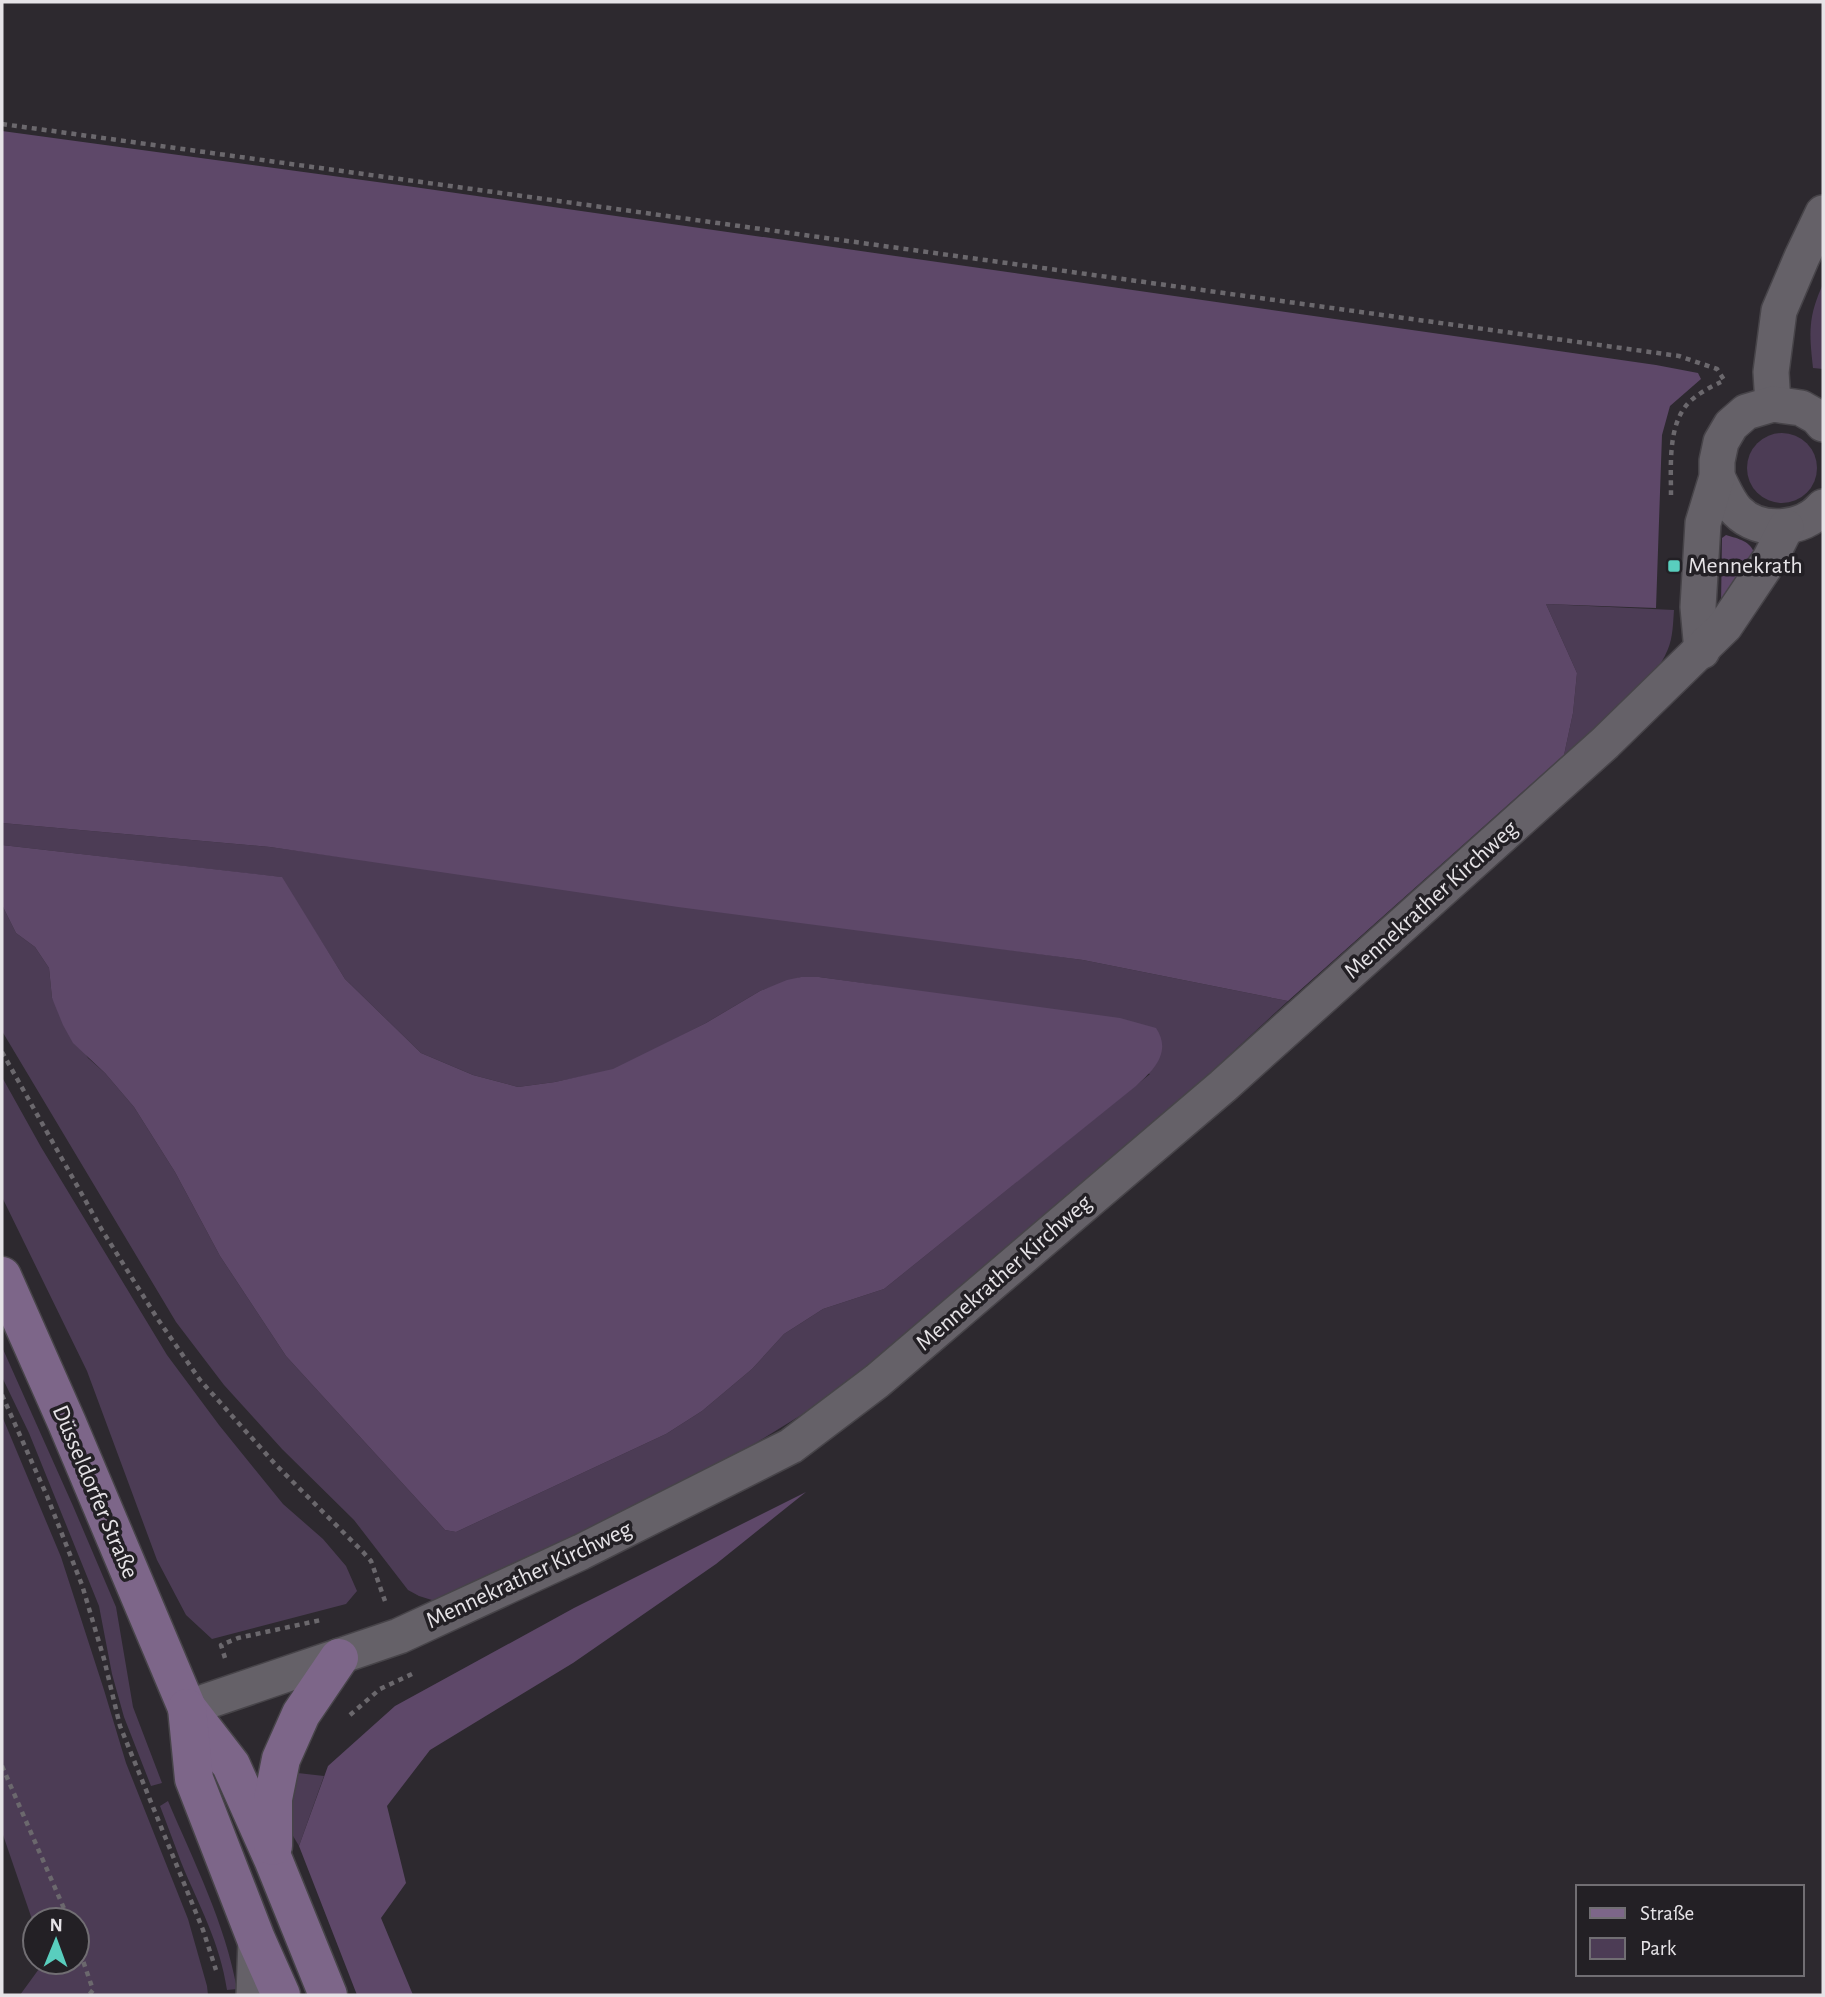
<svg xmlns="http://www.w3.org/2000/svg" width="1825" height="1997" viewBox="0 0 1825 1997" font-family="'Alegreya Sans',sans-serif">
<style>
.green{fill:#4c3c55}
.forest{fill:#5e4869}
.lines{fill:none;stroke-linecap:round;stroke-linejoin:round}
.minor-casing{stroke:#474449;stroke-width:38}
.secondary-casing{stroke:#474449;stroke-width:41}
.path{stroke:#6b686d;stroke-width:4.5;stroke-dasharray:5 5;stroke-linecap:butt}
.minor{stroke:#656168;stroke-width:35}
.secondary{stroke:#7d6689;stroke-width:38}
.poi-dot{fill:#59cebe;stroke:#232025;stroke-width:2.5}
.labels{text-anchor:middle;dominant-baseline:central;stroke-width:7;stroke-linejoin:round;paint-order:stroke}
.poi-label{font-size:24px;fill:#e6e3e7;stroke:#232025;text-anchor:start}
.street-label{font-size:24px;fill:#e6e3e7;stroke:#232025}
</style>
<rect width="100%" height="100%" fill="#2d292f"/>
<!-- green -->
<g class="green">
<path d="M1823,284V369L1813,368C1809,332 1808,317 1823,284Z"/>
<circle cx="1782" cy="468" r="35"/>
<path d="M1546,604L1674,610C1673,623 1673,637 1668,649C1653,688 1596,727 1564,755L1573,713L1577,673Z"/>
<path d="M2,823L270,847L1083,960L1288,1001L1184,1097L853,1383L725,1462L609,1522L435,1601L419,1596L408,1590L354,1520L282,1449L224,1385L176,1322L2,1031V905L16,933L35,947L49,968L52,998L88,1058L105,1073L134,1107L175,1172L220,1256L286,1356L437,1521L445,1530L456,1532L666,1434L702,1411L752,1369L784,1334L823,1309L884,1289L1150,1074L876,985L819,977H801L760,991L706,1023L613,1070L555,1082L518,1087L473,1075L421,1053L345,979L281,877L2,845Z"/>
<path d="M2,1077L41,1147L167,1355L219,1425L283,1504L323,1539L346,1566L357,1591L346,1604L212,1639L186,1615L157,1560L87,1371L2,1197Z"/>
<path d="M2,1347L73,1506L116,1607L133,1707L162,1783L151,1786L124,1717L112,1674L99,1606L29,1433L2,1377Z"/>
<path d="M2,1416L61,1557L104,1690L126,1763L188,1919L207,1986L208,1995H20L44,1962H77V1920H35V1928L2,1832Z"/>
<path d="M289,1772L324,1776L299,1846L286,1824Z"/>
<path d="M168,1801C194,1862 225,1923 237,1989L227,1990C220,1942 199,1906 181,1862C174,1843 167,1824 160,1806Z"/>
</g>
<!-- forest -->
<g class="forest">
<path d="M2,131L414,187L1656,365L1698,373L1701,379L1670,406L1662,435L1656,608L1546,604L1577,673L1573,713L1564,755L1288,1001L1083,960L678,907L270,847L2,823Z"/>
<path d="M1726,535C1739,539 1751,541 1755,555L1721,604L1722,538Z"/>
<path d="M2,845L282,877L345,979L421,1053L473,1075L518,1087L555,1082L613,1069L706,1023L760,991L787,980L801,977H819L1120,1018L1156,1028C1172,1052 1154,1070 1136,1086L884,1289L823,1309L784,1334L752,1369L702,1411L666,1434L456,1532L445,1530L437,1521L286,1356L220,1256L175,1172L134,1107L105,1073L73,1043L63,1025L52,998L49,968L35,947L16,933L2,905Z"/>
<path d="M806,1492L716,1564L573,1663L430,1750L387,1806L406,1883L381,1918L413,1995H357L299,1846L328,1766L395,1706L574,1608Z"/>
</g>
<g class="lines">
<defs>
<g id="minor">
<path d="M1773,404L1771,372L1779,311L1802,257L1823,213"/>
<path d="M1717,477C1723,488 1728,502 1737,511C1759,534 1803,531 1823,507"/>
<path d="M1702,651L1698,607L1703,523L1717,477V461L1721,442L1731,425L1746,412L1773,404L1801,408L1817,417L1823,424"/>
<path d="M187,1708L399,1636L581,1552L791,1446L877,1381L1223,1086L1605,743L1725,626L1770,559L1786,527"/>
<path d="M254,1995L256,1939"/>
</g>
<g id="secondary">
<path d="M2,1276L67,1423L187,1708L231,1765L273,1859L328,1995"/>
<path d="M187,1708L194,1779L256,1939L281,1995"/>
<path d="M273,1846V1799L281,1759L301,1714L339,1658"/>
</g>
</defs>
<!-- minor casing -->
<use href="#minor" class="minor-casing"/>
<!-- secondary casing -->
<use href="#secondary" class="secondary-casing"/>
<!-- path -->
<g class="path">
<path d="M2,124L1679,356L1717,369L1726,383"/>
<path d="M1671,495C1671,467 1668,430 1685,407C1693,396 1710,387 1721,382"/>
<path d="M2,1052L102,1230L157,1318L200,1380L276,1465L363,1552L371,1561L385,1601"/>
<path d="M2,1395L47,1496L82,1585L104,1659L120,1726L203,1930L216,1970"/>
<path d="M225,1658L221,1645L238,1638L321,1620"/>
<path d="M350,1715L380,1689L412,1674"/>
<path d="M2,1766L69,1920"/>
<path d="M77,1943L93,1990L89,1995"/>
</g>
<!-- minor -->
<use href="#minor" class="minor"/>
<!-- secondary -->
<use href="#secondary" class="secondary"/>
</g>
<!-- markers -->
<rect class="poi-dot" x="1667" y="559" width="14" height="14" rx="3.5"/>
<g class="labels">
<!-- poi labels -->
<g class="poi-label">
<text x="1688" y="566">Mennekrath</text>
</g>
<!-- street labels -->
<g class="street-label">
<text transform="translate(1431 900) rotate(-42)">Mennekrather Kirchweg</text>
<text transform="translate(1004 1273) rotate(-41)">Mennekrather Kirchweg</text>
<text transform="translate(95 1492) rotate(67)">Düsseldorfer Straße</text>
<text transform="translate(529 1575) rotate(-25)">Mennekrather Kirchweg</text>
</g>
</g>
<!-- border -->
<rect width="1825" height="1997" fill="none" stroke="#e6e3e7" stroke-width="7"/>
<!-- legend -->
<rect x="1576" y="1885" width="228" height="91" fill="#232025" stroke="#716e73" stroke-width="2"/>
<rect x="1590" y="1908" width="35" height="10" fill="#7d6689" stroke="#716e73" stroke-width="2"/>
<text x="1640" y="1920" font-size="21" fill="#e6e3e7">Straße</text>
<rect x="1590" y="1938" width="35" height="21" fill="#4c3c55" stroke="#716e73" stroke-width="2"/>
<text x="1640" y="1955" font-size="21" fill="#e6e3e7">Park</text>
<!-- north arrow -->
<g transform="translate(56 1941) rotate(1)"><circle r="33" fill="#232025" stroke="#716e73" stroke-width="2"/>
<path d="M0-5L12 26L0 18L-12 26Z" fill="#59cebe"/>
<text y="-10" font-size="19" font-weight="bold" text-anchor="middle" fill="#e6e3e7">N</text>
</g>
</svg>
